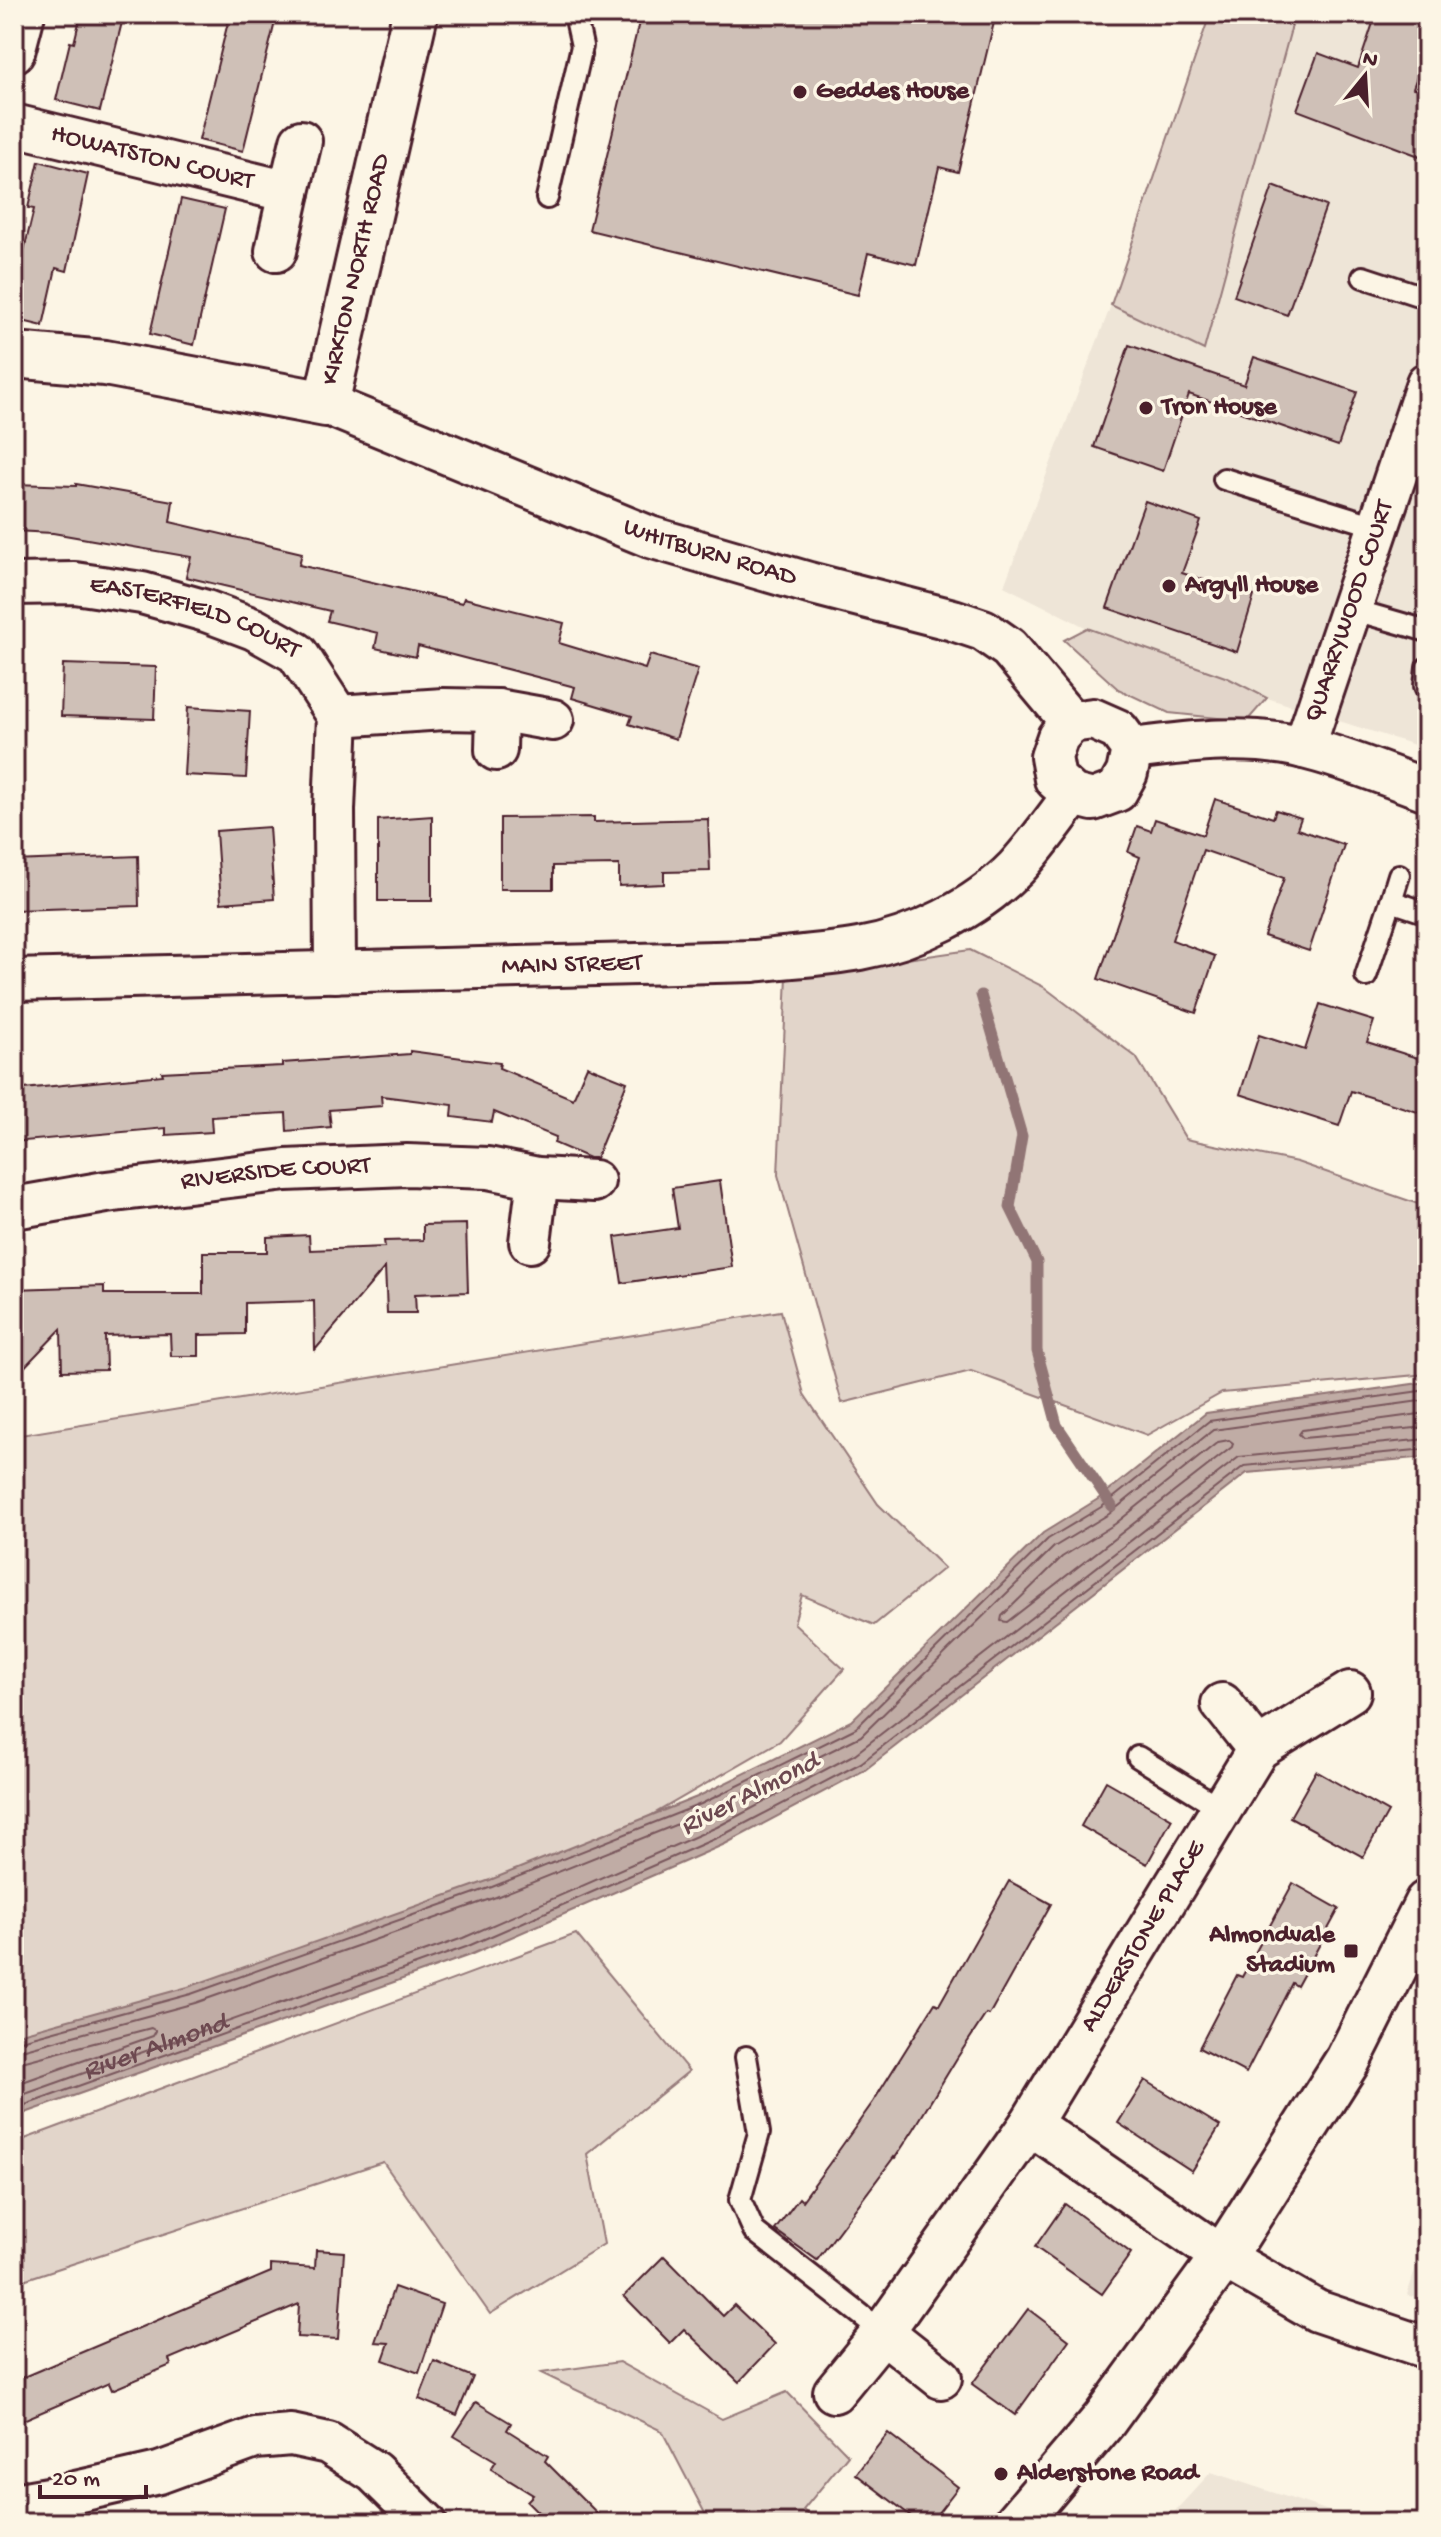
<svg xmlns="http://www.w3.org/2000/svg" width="1441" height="2537" viewBox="0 0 1441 2537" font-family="'Gochi Hand',sans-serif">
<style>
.built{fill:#eee5d7}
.green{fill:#e2d5ca;stroke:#967a7a;stroke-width:2}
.water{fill:#c0aca5;stroke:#917474;stroke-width:2}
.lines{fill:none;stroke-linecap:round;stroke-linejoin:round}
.shore{stroke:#79575c;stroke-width:2}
.stream{stroke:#917474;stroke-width:11}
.building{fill:#cfc0b7;stroke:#4a1f2b;stroke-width:2}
.service-casing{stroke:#4a1f2b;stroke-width:26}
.minor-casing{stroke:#4a1f2b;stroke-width:46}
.tertiary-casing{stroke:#4a1f2b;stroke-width:50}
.secondary-casing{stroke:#4a1f2b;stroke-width:50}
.service{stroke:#fcf5e5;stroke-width:20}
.minor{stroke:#fcf5e5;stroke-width:40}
.tertiary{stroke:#fcf5e5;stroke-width:44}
.secondary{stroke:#fcf5e5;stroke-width:44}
.poi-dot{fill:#4a1f2b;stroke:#fcf5e5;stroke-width:3}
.labels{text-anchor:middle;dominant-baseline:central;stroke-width:7;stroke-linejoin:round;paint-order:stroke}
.poi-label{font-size:26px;font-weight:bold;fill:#4a1f2b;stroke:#fcf5e5;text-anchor:start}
.street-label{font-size:26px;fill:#4a1f2b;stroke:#fcf5e5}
.water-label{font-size:28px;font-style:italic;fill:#6d4950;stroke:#fcf5e5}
</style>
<rect width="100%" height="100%" fill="#fcf5e5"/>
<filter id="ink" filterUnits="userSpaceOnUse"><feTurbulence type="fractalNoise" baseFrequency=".0125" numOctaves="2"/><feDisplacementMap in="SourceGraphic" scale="16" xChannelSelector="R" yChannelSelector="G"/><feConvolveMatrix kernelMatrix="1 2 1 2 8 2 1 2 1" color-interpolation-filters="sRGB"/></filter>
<g filter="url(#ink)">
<!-- built -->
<g class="built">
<path d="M1295,14H1427V749L1267,698L1087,628L1004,586L1111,305L1204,349Z"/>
<path d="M1427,2234V2302L1407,2295Z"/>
<path d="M1211,2472L1365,2523H1164Z"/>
</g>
<!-- green -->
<g class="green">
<path d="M1210,14H1295L1204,350L1111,305Z"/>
<path d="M1087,628L1228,678L1267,698L1247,721L1169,713L1118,689L1064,640Z"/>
<path d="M970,950L1044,987L1136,1057L1186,1139L1297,1162L1427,1207V1374L1222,1393L1147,1435L971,1371L842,1403L778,1175L787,976Z"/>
<path d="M781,1311L804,1394L878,1504L944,1568L874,1625L802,1595L794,1623L844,1669L780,1741L560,1868L14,2061V1983L20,1981L14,1982V1436Z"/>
<path d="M576,1934L689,2071L587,2154L604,2244L490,2314L383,2162L14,2283V2143Z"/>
<path d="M619,2362L722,2419L787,2392L848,2455L803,2510L819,2523H710L662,2431L541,2373Z"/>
</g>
<!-- water -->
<path class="water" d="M1427,1382V1457L1247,1473L865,1770L725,1844L470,1955L14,2117V2035L188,1987L490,1880L697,1797L851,1721L1043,1533L1098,1499L1206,1413Z"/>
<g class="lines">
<!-- shore -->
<g class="shore">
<path d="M1427,1413L1302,1430L1299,1434L1303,1438L1427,1427"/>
<path d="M1229,1440L1233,1443L1232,1447L1007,1622L1001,1621L1002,1616L1062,1557L1115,1524L1218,1442Z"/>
<path d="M14,2042L191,1994L492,1887L701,1804L856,1728L1048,1539L1103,1506L1209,1421L1427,1390"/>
<path d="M14,2052L195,2003L496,1897L705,1813L861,1736L1054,1547L1109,1514L1213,1430L1427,1400"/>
<path d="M14,2064L151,2028L156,2031L153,2036L14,2085"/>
<path id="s1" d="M14,2098L463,1938L717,1827L855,1754L1239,1457L1427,1439"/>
<path d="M14,2109L466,1947L721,1836L861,1763L1244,1466L1427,1449"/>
</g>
<!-- stream -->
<path class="stream" d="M981,995L1022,1136L1010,1207L1037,1262V1351L1057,1425L1112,1506"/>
</g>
<!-- building -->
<g class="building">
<path d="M81,14H124L100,111L56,100L70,42L74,43Z"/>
<path d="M230,14H277L243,151L199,140Z"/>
<path d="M641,14H996L958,172L939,167L916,265L868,253L858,295L589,230Z"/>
<path d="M1376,14H1427V48L1413,88L1427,93V159L1297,110L1318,53L1358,68Z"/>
<path d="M39,161L88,174L67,271L56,268L43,326L14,319V270L19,271L34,209L28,208Z"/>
<path d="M1273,186L1326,206L1287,315L1234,296Z"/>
<path d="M181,199L225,209L194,345L150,334Z"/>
<path d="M1129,345L1244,385L1254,357L1357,392L1338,446L1189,394L1163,471L1094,447Z"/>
<path d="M14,484L76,486V484L173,501L170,522L302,553L299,565L462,603L464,598L564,623L559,643L645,669L650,655L698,669L676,739L629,724L632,716L572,698L575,687L418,646L416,657L375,648L378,633L327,621L330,611L186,577L191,557L53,533L14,531Z"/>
<path d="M1145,501L1201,521L1182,573L1254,596L1237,652L1107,608Z"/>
<path d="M63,664L156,667L154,719L61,716Z"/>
<path d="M188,707L250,711L246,778L184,775Z"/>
<path d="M1215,799L1273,818L1276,810L1301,818L1297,829L1344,845L1309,951L1264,936L1284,878L1203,850L1172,940L1215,956L1196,1013L1098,979L1140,857L1128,852L1137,826L1151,831L1155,819L1203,835Z"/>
<path d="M432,816V901H378V820Z"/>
<path d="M594,817V822L708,819L710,871L664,872V884L619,886V865L553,866V889H500V818Z"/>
<path d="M269,827L274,899L221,903L216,831Z"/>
<path d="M138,856L139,906L14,910V861Z"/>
<path d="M1320,1004L1374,1021L1367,1042L1427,1061V1115L1351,1091L1339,1126L1240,1094L1259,1035L1305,1050Z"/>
<path d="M410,1051L500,1063L499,1068L573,1099L587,1066L627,1082L596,1158H589L554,1143L556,1137L494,1112L492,1122L452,1117L453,1105L381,1096L382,1106L329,1110L331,1127L287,1131L286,1113L211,1117L212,1132L166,1135V1128L14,1142V1090L163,1075L162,1072L282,1066V1063L410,1054Z"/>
<path d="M720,1181L732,1267L622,1283L615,1237L678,1228L672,1188Z"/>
<path d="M466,1224L468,1292L415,1294L416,1313H387L385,1267L315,1350L314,1301L245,1303V1334L199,1335V1356H171L170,1334L105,1336L106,1370L62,1371L61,1329L14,1378V1289L104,1286V1294H203V1252H267V1237L309,1235L310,1250L385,1247L384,1241L423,1240V1225Z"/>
<path d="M1316,1771L1388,1812L1363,1857L1290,1817Z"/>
<path d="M1106,1781L1172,1819L1147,1864L1081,1826Z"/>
<path d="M1009,1881L1051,1904L989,2015L986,2014L957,2058L914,2129L895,2158L894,2157L817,2260L775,2230L799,2198L802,2201L829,2164L873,2102L935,2003L939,2005Z"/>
<path d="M1293,1883L1339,1909L1297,1986L1292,1983L1246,2073L1199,2048L1237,1975L1242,1977Z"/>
<path d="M1145,2080L1220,2126L1192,2171L1118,2123Z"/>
<path d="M1065,2204L1131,2253L1102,2294L1035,2247Z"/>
<path d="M316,2250L344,2252L338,2339L297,2337L299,2304L169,2359L171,2365L112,2390L109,2383L14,2424V2381L271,2272V2265L315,2268Z"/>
<path d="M664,2256L723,2316L734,2305L775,2344L739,2382L684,2329L670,2343L624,2296Z"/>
<path d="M394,2287L442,2304L419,2373L383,2360L389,2343L375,2342Z"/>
<path d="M1028,2309L1069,2340L1015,2415L972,2384Z"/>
<path d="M434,2361L473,2377L457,2415L419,2399Z"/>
<path d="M476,2402L511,2423L507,2430L548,2456L545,2461L607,2523H549L527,2501L533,2495L491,2469L496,2461L454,2436Z"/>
<path d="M888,2433L958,2487L930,2523H920L856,2474Z"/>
</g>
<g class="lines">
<defs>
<g id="service">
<path d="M547,198L582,46L575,14"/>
<path d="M1363,277L1427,298"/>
<path d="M1224,479L1379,527"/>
<path d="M1351,609L1427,631"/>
<path d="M1427,668L1425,686L1427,690"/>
<path d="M1391,901L1399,875"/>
<path d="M1366,976L1391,901L1427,913"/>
<path d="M1138,1757L1222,1809"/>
<path d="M746,2057L759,2133L740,2200L754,2231L883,2332"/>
</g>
<g id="minor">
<path d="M14,52L24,14"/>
<path id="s2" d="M14,125L289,192L301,141"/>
<path d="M276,251L289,192"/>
<path id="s3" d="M326,404L650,537L809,583L953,620L983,630L1009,648L1071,722"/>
<path id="s4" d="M14,584L75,583L142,593L206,611L254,629L297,653L338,716L334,810L335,972"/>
<path d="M338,716L444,709L497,710L553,720"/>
<path d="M1093,719L1118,730L1132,749L1127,773L1117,791L1093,800L1073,795L1055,779L1051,757L1058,737L1071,722Z"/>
<path id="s5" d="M1304,748L1427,383"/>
<path d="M1132,749C1188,742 1248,734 1304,748C1346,758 1387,776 1427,790"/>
<path d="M496,750L497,710"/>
<path id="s6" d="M14,980L754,961C789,957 825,955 859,949C915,939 976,909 1016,868C1037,845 1055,820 1073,795"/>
<path id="s7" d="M14,1208L106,1192L286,1170L407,1165L488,1168L538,1178L594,1181"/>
<path d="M530,1242L538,1178"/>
<path d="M1350,1692L1258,1749L1030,2124L1223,2257L1317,2311L1427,2348"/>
<path d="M1222,1704L1258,1749"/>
<path d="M883,2332L941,2378"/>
<path d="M834,2392L883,2332L1030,2124"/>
<path d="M14,2504L54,2497L159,2473L255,2438L291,2435L328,2443L374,2472L426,2523"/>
</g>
<path id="tertiary" d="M1017,2523L1105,2419L1223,2257L1348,2060L1427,1903"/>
<g id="secondary">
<path id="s8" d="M14,355L105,363L326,404L415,14"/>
</g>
</defs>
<!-- service casing -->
<use href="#service" class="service-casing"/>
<!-- minor casing -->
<use href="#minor" class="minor-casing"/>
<!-- tertiary casing -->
<use href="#tertiary" class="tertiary-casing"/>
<!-- secondary casing -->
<use href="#secondary" class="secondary-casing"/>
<!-- service -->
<use href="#service" class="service"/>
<!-- minor -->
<use href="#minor" class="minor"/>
<!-- tertiary -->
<use href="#tertiary" class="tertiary"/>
<!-- secondary -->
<use href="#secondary" class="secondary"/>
</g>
</g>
<!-- markers -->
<g class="poi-dot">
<circle cx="800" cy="92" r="8"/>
<circle cx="1146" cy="408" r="8"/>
<circle cx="1169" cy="586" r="8"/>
<rect x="1343" y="1943" width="16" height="16" rx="4"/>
<circle cx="1001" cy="2474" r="8"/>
</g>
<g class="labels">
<!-- poi labels -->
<g class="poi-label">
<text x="816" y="92">Geddes House</text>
<text x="1162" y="408">Tron House</text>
<text x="1185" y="586">Argyll House</text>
<text x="1335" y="1936" text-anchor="end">Almondvale<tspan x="1335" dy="30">Stadium</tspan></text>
<text x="1017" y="2474">Alderstone Road</text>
</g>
<!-- street labels -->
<g class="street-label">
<text stroke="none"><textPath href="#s2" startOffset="142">HOWATSTON COURT</textPath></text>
<text stroke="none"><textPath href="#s8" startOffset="454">KIRKTON NORTH ROAD</textPath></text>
<text stroke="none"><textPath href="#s3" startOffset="412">WHITBURN ROAD</textPath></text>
<text stroke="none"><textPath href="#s5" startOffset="144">QUARRYWOOD COURT</textPath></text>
<text stroke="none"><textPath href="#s4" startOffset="186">EASTERFIELD COURT</textPath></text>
<text stroke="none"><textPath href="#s6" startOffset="558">MAIN STREET</textPath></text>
<text stroke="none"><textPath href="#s7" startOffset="264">RIVERSIDE COURT</textPath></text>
<text transform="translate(1144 1937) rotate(-59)">ALDERSTONE PLACE</text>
</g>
<!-- water labels -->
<g class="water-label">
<text transform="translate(750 1795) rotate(-27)">River Almond</text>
<text stroke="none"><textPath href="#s1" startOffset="150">River Almond</textPath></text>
</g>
</g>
<!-- margin -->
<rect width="1441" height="2537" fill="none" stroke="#fcf5e5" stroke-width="48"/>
<rect x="24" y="24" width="1393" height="2489" fill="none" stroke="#4a1f2b" stroke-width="3" filter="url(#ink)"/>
<!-- north arrow -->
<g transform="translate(1365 76) rotate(18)" stroke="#fcf5e5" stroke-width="6" paint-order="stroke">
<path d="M0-6L14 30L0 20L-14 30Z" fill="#4a1f2b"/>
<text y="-12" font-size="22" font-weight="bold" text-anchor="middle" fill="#4a1f2b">N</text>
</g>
<!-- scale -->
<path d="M40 2485v12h106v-12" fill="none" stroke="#4a1f2b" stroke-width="4"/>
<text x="52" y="2485" font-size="24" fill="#4a1f2b" stroke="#fcf5e5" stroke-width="6" paint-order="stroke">20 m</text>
</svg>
